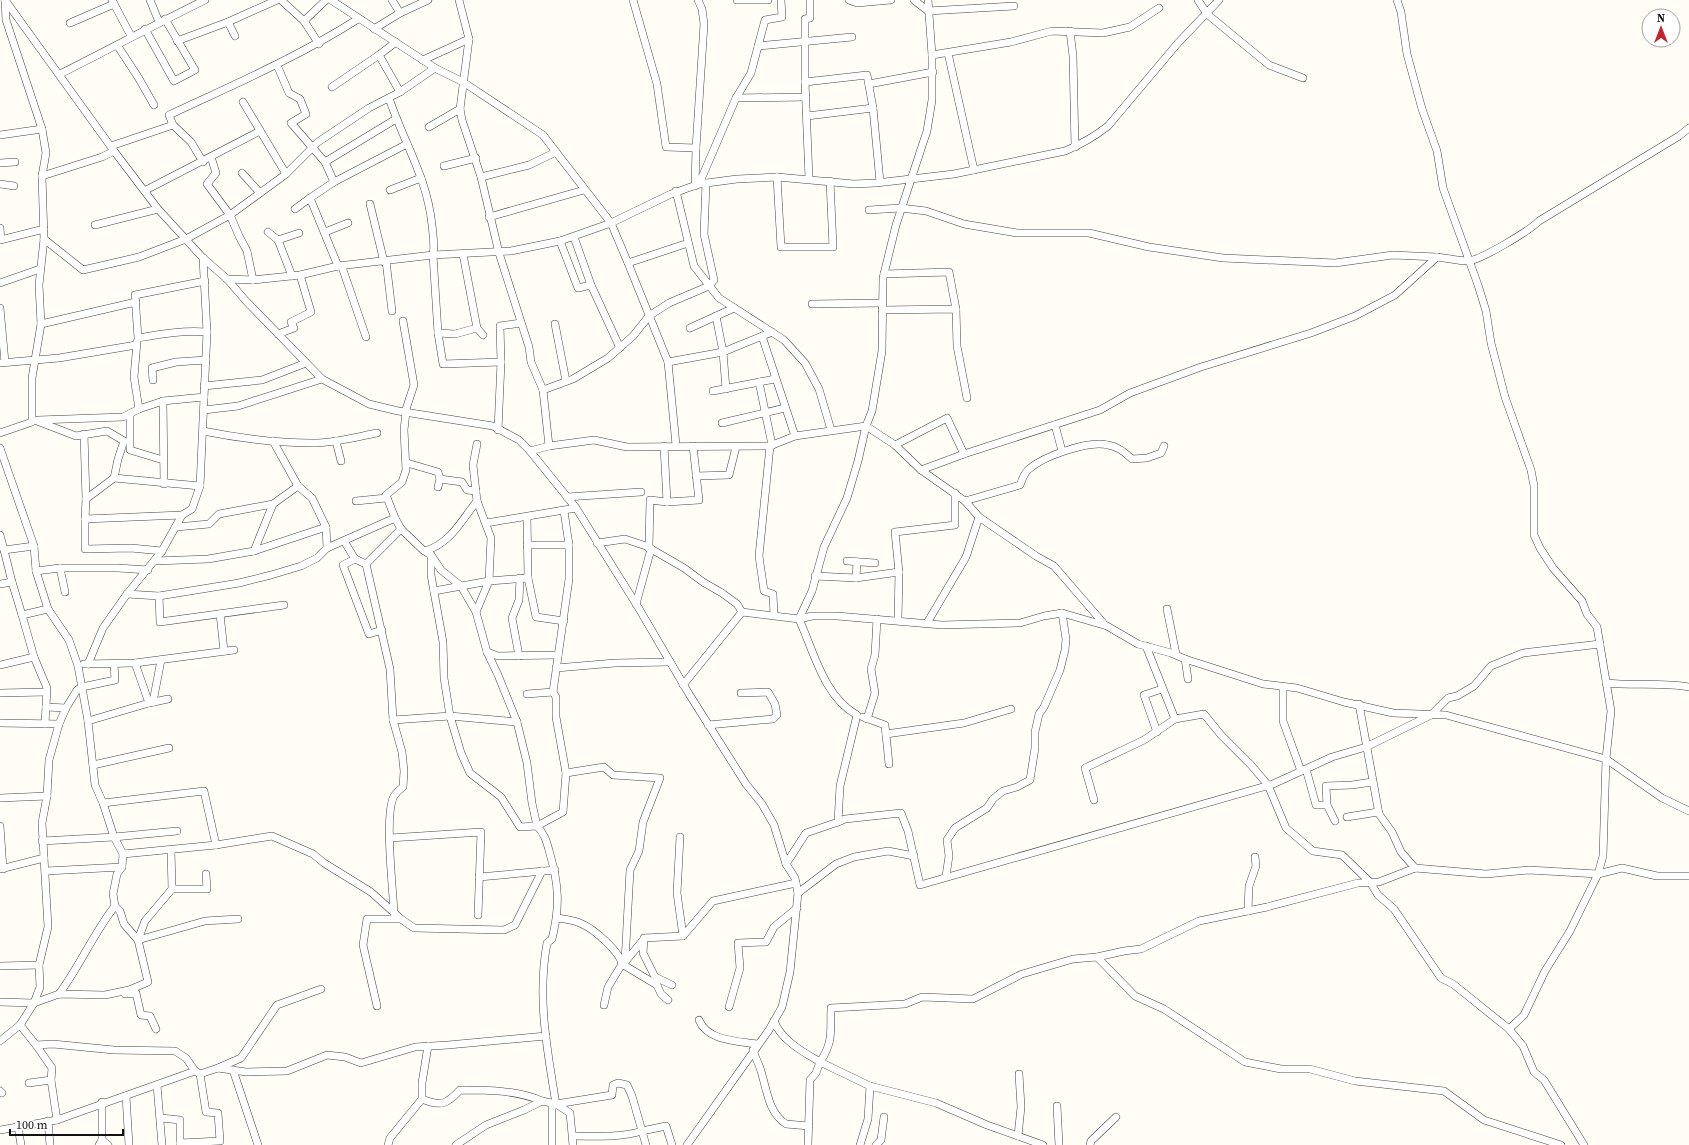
<svg xmlns="http://www.w3.org/2000/svg" width="1689" height="1145" viewBox="0 0 1689 1145" font-family="'Source Serif 4',serif">
<style>
.lines{fill:none;stroke-linecap:round;stroke-linejoin:round}
.minor-casing{stroke:#444;stroke-width:8}
.minor{stroke:#fff;stroke-width:7}
</style>
<rect width="100%" height="100%" fill="#fffdf5"/>
<g class="lines">
<defs>
<g id="minor">
<path d="M5,0L114,151L158,209L203,258L227,279L246,301L322,379L369,404L398,411L493,426L519,440L530,451L576,508L638,607L689,694L746,784L762,804L774,825L786,864L795,878L798,893L790,972L782,1007L769,1030L687,1145"/>
<path d="M112,0L131,36"/>
<path d="M150,0L159,22"/>
<path d="M281,0L304,21L319,44"/>
<path d="M331,0L435,68L463,82L543,135L556,152L611,223L628,263L668,362L676,445"/>
<path d="M392,0L400,13"/>
<path d="M459,0L469,39L460,109L462,120L481,177L499,253L529,347L531,362L543,390L549,446"/>
<path d="M633,0L657,84L666,147L696,148"/>
<path d="M737,0H768"/>
<path d="M849,0L857,3L891,0"/>
<path d="M914,0L928,11L1014,6"/>
<path d="M1198,0L1207,14L1269,65L1303,78"/>
<path d="M1397,0L1401,12L1407,54L1422,109L1437,151L1443,188L1478,285L1486,311L1491,343L1505,397L1531,470L1534,486V535L1540,548L1553,568L1582,601L1587,614L1597,627L1611,711L1606,759L1603,856L1598,874L1570,931L1545,971L1524,1015L1509,1029"/>
<path d="M304,21L326,0"/>
<path d="M70,23L114,4"/>
<path d="M145,29L174,81L195,70L165,19"/>
<path d="M374,29L400,13L428,0"/>
<path d="M1070,31L1073,56L1075,147"/>
<path d="M235,36L228,22L277,0"/>
<path d="M177,41L228,22"/>
<path d="M396,42L379,55L400,92"/>
<path d="M117,45L138,77L154,105"/>
<path d="M758,46L852,37"/>
<path d="M948,53L974,170"/>
<path d="M932,55L1011,42L1052,31L1103,33L1130,27L1159,8"/>
<path d="M423,60L469,39"/>
<path d="M277,65L289,93L300,99L306,114L291,123L325,162"/>
<path d="M60,74C108,50 156,24 205,0"/>
<path d="M805,82L867,75L873,108L880,182"/>
<path d="M869,84L933,72"/>
<path d="M332,87L379,55"/>
<path d="M389,98C404,143 427,177 432,225C433,236 435,245 433,255L438,333L443,364L501,362"/>
<path d="M736,98L806,97"/>
<path d="M243,102L286,174"/>
<path d="M807,116L873,108"/>
<path d="M429,127L460,109"/>
<path d="M0,135L42,129"/>
<path d="M111,146L173,125"/>
<path d="M211,157L216,173L207,184L230,215L239,236L247,251L253,280"/>
<path d="M203,162L191,142L173,125L169,115C233,85 298,57 358,19"/>
<path d="M0,163L15,162"/>
<path d="M444,166L476,158"/>
<path d="M242,173L260,193"/>
<path d="M42,176L102,157L114,151"/>
<path d="M481,177L529,165L556,152"/>
<path d="M777,177L781,247H833L830,181"/>
<path d="M809,178L805,82V19L810,18V0"/>
<path d="M334,182L325,162L396,119"/>
<path d="M0,184L14,186"/>
<path d="M699,184L736,98L751,73L765,20L782,17L781,0"/>
<path d="M695,186L696,148L704,24L702,9L698,0"/>
<path d="M146,190L260,131"/>
<path d="M390,190L421,178"/>
<path d="M676,191L694,266L719,298L784,340L805,363L819,389L831,430"/>
<path d="M370,204L384,262"/>
<path d="M295,209L310,198"/>
<path d="M869,210L901,208L926,211L964,224L1017,233H1089L1149,247L1223,258L1335,263L1393,255L1437,257"/>
<path d="M489,217L584,190"/>
<path d="M95,225L158,209"/>
<path d="M0,228L1,239"/>
<path d="M268,232L278,240L292,276"/>
<path d="M325,232L348,223"/>
<path d="M574,237L591,285L620,348"/>
<path d="M44,239L83,270L139,257L186,239L230,215L286,174L318,142L369,108L400,92L435,68"/>
<path d="M0,240L44,229"/>
<path d="M278,240L299,233"/>
<path d="M560,241L578,288L591,285"/>
<path d="M463,254L477,328L483,335"/>
<path d="M386,261L392,311"/>
<path d="M628,263L688,243"/>
<path d="M338,266L310,198L334,182L407,144"/>
<path d="M342,267L366,337"/>
<path d="M884,274L949,272L956,309"/>
<path d="M227,279L253,280L300,275L338,266L433,255L511,251L560,241L611,223L671,194L699,184L737,179L777,177L854,184L876,183L954,174L1065,151C1082,144 1094,137 1108,126L1178,43L1219,0"/>
<path d="M205,281L135,295L138,338C161,334 183,330 207,332"/>
<path d="M0,283L40,269"/>
<path d="M812,304L882,303"/>
<path d="M0,308L5,362"/>
<path d="M882,310L956,309L957,346L967,398"/>
<path d="M716,316L723,352L726,389"/>
<path d="M403,321L414,385L405,412"/>
<path d="M41,324L136,302"/>
<path d="M555,324L566,381"/>
<path d="M690,328L734,308"/>
<path d="M438,333L455,334L477,328"/>
<path d="M278,334L294,328L291,322L311,312L300,275"/>
<path d="M762,336L795,436"/>
<path d="M137,342L134,377L139,409"/>
<path d="M668,362L723,352L772,332"/>
<path d="M0,363L59,358L136,345"/>
<path d="M153,380L152,368L176,362L206,360"/>
<path d="M759,382L772,445"/>
<path d="M204,386L262,380L306,363"/>
<path d="M543,390L573,379L608,358L633,336L649,316L669,303L709,286L714,280L704,234L706,183"/>
<path d="M713,391L775,379"/>
<path d="M163,401L164,484"/>
<path d="M204,410L238,406L322,379"/>
<path d="M130,414V450L163,460"/>
<path d="M38,420L123,417L139,409L163,401L204,397"/>
<path d="M37,421L76,436L107,431L124,441L118,459L114,478L200,486"/>
<path d="M722,423L785,408"/>
<path d="M1055,425L1062,451"/>
<path d="M498,430L501,362L500,326L521,323"/>
<path d="M203,431C238,438 277,443 313,443C334,443 356,437 377,433"/>
<path d="M0,433L32,422V378L41,324L39,285L44,239L42,176L46,153L42,129L6,20L5,0"/>
<path d="M84,434L86,499L85,519L182,515"/>
<path d="M273,441L298,486L312,498L326,527L327,548"/>
<path d="M336,441L341,461"/>
<path d="M895,445L947,418L964,454"/>
<path d="M664,446L667,502"/>
<path d="M770,446L759,556L764,591L773,594L774,615"/>
<path d="M0,448L34,546L36,571L48,609L69,640L78,666L88,721L95,785L103,803L114,837L123,854L122,867L117,874L113,894L115,906L120,911L124,924L138,940L148,982L129,990L105,995L59,994L34,1003L0,1002"/>
<path d="M530,451L549,446L594,440L627,447L770,446L795,436L866,426L895,445L921,470L965,501L979,517L1036,556L1054,566L1105,625"/>
<path d="M407,463L438,472L440,479L438,487"/>
<path d="M921,470L964,454L1100,410L1130,393L1201,367L1311,333L1355,316L1395,295L1437,257C1447,258 1458,261 1468,261C1481,260 1529,231 1539,221L1679,136L1689,128"/>
<path d="M696,476L729,475L736,447"/>
<path d="M440,479L462,482L467,490L476,491"/>
<path d="M567,497L641,492"/>
<path d="M86,499L114,478"/>
<path d="M356,501L386,498"/>
<path d="M965,501L1020,485C1022,480 1024,473 1029,469C1044,456 1089,440 1108,445C1119,447 1124,452 1132,459L1147,458L1161,453L1164,446"/>
<path d="M564,511L569,545V579L553,692L556,697V717L566,773L563,812L537,826C545,834 547,843 550,854C559,885 560,907 552,939L547,943C537,998 547,1049 556,1104L612,1095L613,1085L618,1083L627,1085L632,1096L642,1131L666,1126L672,1145"/>
<path d="M527,517L528,578L536,617L564,621"/>
<path d="M395,518L401,529L423,550L431,555L441,570L461,586L476,612"/>
<path d="M85,519V549L131,548L162,551"/>
<path d="M486,523L576,508"/>
<path d="M176,527L209,524L219,514L273,504L298,486"/>
<path d="M0,535L4,550"/>
<path d="M344,541L355,559L366,564L390,669L393,720L402,752L404,771L403,787C400,789 396,793 394,796C384,815 393,888 394,913"/>
<path d="M597,543L625,539L646,546L684,568L703,582L722,593L737,604L742,612L799,619L812,616H837L942,625L1020,623L1044,616L1062,613L1107,626L1138,644L1171,653L1185,659L1263,684L1297,688L1344,702L1393,713L1446,715L1606,759L1662,798L1689,811"/>
<path d="M527,545H569"/>
<path d="M649,548L650,500L667,502L699,500L693,446"/>
<path d="M254,551L326,527"/>
<path d="M425,551C451,543 461,521 477,501"/>
<path d="M431,555V575L443,642L444,678L450,716L461,753L470,773L501,797L520,827L537,826L532,803L527,763L517,722L498,675L487,652L476,612L489,581L491,538L477,501L473,465L477,444"/>
<path d="M355,559L343,565L369,634L382,630"/>
<path d="M155,561L208,559L254,551L273,504"/>
<path d="M847,561L875,563"/>
<path d="M366,564L401,529"/>
<path d="M36,571L60,568"/>
<path d="M815,576L856,578L899,572"/>
<path d="M856,578L857,562"/>
<path d="M12,582L4,550L34,546"/>
<path d="M0,584L12,582L22,615L48,609"/>
<path d="M434,591L489,581L528,578"/>
<path d="M65,592L60,568H118L148,570"/>
<path d="M127,594L159,596L239,583L271,575L301,566L317,558L327,548L395,518L386,495L402,482L406,470L404,430L406,412"/>
<path d="M159,596L160,622L284,605"/>
<path d="M636,604L651,549"/>
<path d="M1167,609L1176,654"/>
<path d="M220,614L224,651"/>
<path d="M898,620L899,572L895,532L955,525V493"/>
<path d="M927,623L966,557L979,517"/>
<path d="M487,652L498,656L558,655"/>
<path d="M519,656L512,618L519,600L520,578"/>
<path d="M34,657L47,688L45,724"/>
<path d="M1185,659L1188,679"/>
<path d="M84,664L135,663L234,650"/>
<path d="M88,664L103,628L127,594L162,551L182,515L192,509L200,486L207,332L203,258"/>
<path d="M0,665L34,657L22,615"/>
<path d="M556,668L615,663L670,662"/>
<path d="M1606,683C1634,686 1662,682 1689,687"/>
<path d="M683,685L742,612"/>
<path d="M1283,687V721L1301,771"/>
<path d="M0,693L46,692"/>
<path d="M527,694L553,692"/>
<path d="M153,702L161,660"/>
<path d="M149,703L168,699"/>
<path d="M1359,704L1379,814L1392,832L1401,852L1415,868"/>
<path d="M46,707L66,708"/>
<path d="M863,717L885,725L889,764"/>
<path d="M867,719L875,693L871,669L875,655L877,619"/>
<path d="M1175,719L1204,714L1221,735L1251,765L1268,785L1286,828L1313,851L1342,855L1370,882L1378,895L1394,909L1441,978L1453,984L1509,1029L1523,1046L1534,1072L1544,1080L1584,1145"/>
<path d="M393,720L450,716L517,722"/>
<path d="M88,721L149,703L135,663"/>
<path d="M0,723L59,724"/>
<path d="M708,725L773,719L777,715L775,704L768,692L741,693"/>
<path d="M1157,732L1144,695L1162,689"/>
<path d="M886,734L964,723L1011,709"/>
<path d="M93,765L169,748"/>
<path d="M1306,769L1316,805H1327"/>
<path d="M566,773L604,767L613,775L660,778L643,822L639,851L630,870L625,962"/>
<path d="M0,798L47,796"/>
<path d="M1094,800L1085,768L1144,740L1175,719L1146,646"/>
<path d="M103,803L204,791L216,845"/>
<path d="M1347,817L1378,812"/>
<path d="M1335,821L1327,805L1326,786L1352,785L1372,782"/>
<path d="M838,822L845,819L901,813L908,831L920,885L1273,784L1332,757L1366,747L1431,715L1448,698L1457,696L1474,686L1491,666L1523,653L1600,644"/>
<path d="M0,826L3,869"/>
<path d="M680,837L677,893L683,936"/>
<path d="M390,838L481,832L478,915"/>
<path d="M42,841L114,837L177,831"/>
<path d="M123,854L216,845L272,836L313,854L324,863L371,892L401,919"/>
<path d="M786,864L806,833L838,822L840,786L857,715C824,697 814,652 799,619L812,591L824,547L847,498L858,461L866,426L872,411L882,351L883,278L896,225L927,131L932,100V55L928,0"/>
<path d="M0,869L44,858"/>
<path d="M46,871L122,867"/>
<path d="M946,876L949,856L947,840L955,828L987,808L993,799L1003,791L1017,787L1030,780L1035,748V732L1039,714L1044,707L1060,670L1065,650L1066,639L1062,613"/>
<path d="M479,877L555,870"/>
<path d="M172,889H207L206,874"/>
<path d="M798,893L836,864L854,857L888,851L914,856"/>
<path d="M1248,911L1249,886L1256,866L1255,857"/>
<path d="M557,918C565,919 575,920 582,924C594,929 620,952 622,964"/>
<path d="M138,940L205,921L238,919"/>
<path d="M138,940L145,921L172,889L171,850"/>
<path d="M1097,957L1124,951L1141,949L1199,921L1267,907L1358,883L1379,882L1415,868L1486,874L1529,870L1598,874L1622,868L1657,876H1689"/>
<path d="M625,962L644,939"/>
<path d="M0,966L39,965"/>
<path d="M672,985L655,977L643,953L644,938L683,936L713,901L796,883"/>
<path d="M59,994C80,966 93,934 115,906"/>
<path d="M125,994L136,993L141,1015L150,1016L156,1029"/>
<path d="M604,1005L608,987L622,964L657,985L661,994L668,1000"/>
<path d="M377,1006L363,945L367,919H401L414,928L504,930L515,925L542,871"/>
<path d="M729,1007L740,968L738,943L766,942L774,927L797,908"/>
<path d="M699,1020C707,1041 738,1041 757,1044"/>
<path d="M774,1021C781,1040 803,1052 820,1062L816,1073L810,1080L808,1145"/>
<path d="M20,1025L36,1045L53,1044L114,1050L175,1051L186,1058L195,1071"/>
<path d="M0,1041L20,1025L34,1003L40,987L39,965L48,927L42,823L47,796L49,760L59,724L66,708L77,690L82,687L115,680L114,664"/>
<path d="M36,1045L52,1068L51,1080L57,1120"/>
<path d="M753,1050C755,1057 759,1064 761,1071C767,1090 768,1112 786,1124L809,1126"/>
<path d="M218,1068L241,1058L277,1005L321,989"/>
<path d="M233,1070L258,1145"/>
<path d="M29,1083L51,1080"/>
<path d="M157,1085L162,1145"/>
<path d="M0,1091L2,1093"/>
<path d="M126,1096L129,1145"/>
<path d="M422,1099C441,1107 447,1104 460,1090C487,1090 517,1090 542,1101"/>
<path d="M102,1102V1140"/>
<path d="M1057,1106L1059,1145"/>
<path d="M161,1118L180,1120V1143"/>
<path d="M48,1121L50,1145"/>
<path d="M18,1126L21,1145"/>
<path d="M0,1130L57,1120L195,1071L200,1074L218,1068L246,1072L287,1071L327,1055L345,1057L361,1063L415,1047L448,1045L546,1036"/>
<path d="M574,1136C597,1136 619,1138 642,1131L646,1145"/>
<path d="M1018,1136L1021,1107L1019,1074"/>
<path d="M99,1145L102,1140L108,1145"/>
<path d="M180,1145V1143L220,1141L218,1113L206,1112L200,1074"/>
<path d="M388,1145L390,1138L422,1099V1083L428,1046"/>
<path d="M456,1145L486,1125L524,1110L542,1101L556,1104L570,1113L573,1145"/>
<path d="M552,1145V1107L556,1104"/>
<path d="M860,1145L868,1119L870,1086"/>
<path d="M876,1145L881,1140L884,1117"/>
<path d="M1043,1145L987,1125L936,1103L870,1086L820,1062C834,1041 830,1031 831,1008L905,1004L922,997L973,999L1022,974L1073,959L1097,957L1135,996L1164,1009L1245,1062L1281,1069H1310L1355,1081L1444,1091L1484,1120L1561,1145"/>
<path d="M1090,1145L1091,1141L1116,1117"/>
</g>
</defs>
<!-- minor casing -->
<use href="#minor" class="minor-casing"/>
<!-- minor -->
<use href="#minor" class="minor"/>
</g>
<!-- north arrow -->
<g transform="translate(1661 28)"><circle r="19" fill="#ffffff" stroke="#a0a0a0"/>
<path d="M0-3L7 15L0 10L-7 15Z" fill="#c4262e"/>
<text y="-6" font-size="11" font-weight="bold" text-anchor="middle" fill="#111111">N</text>
</g>
<!-- scale -->
<path d="M10 1129v6h113v-6" fill="none" stroke="#111111" stroke-width="2"/>
<text x="16" y="1129" font-size="12" fill="#111111" stroke="#ffffff" stroke-width="3" paint-order="stroke">100 m</text>
</svg>
